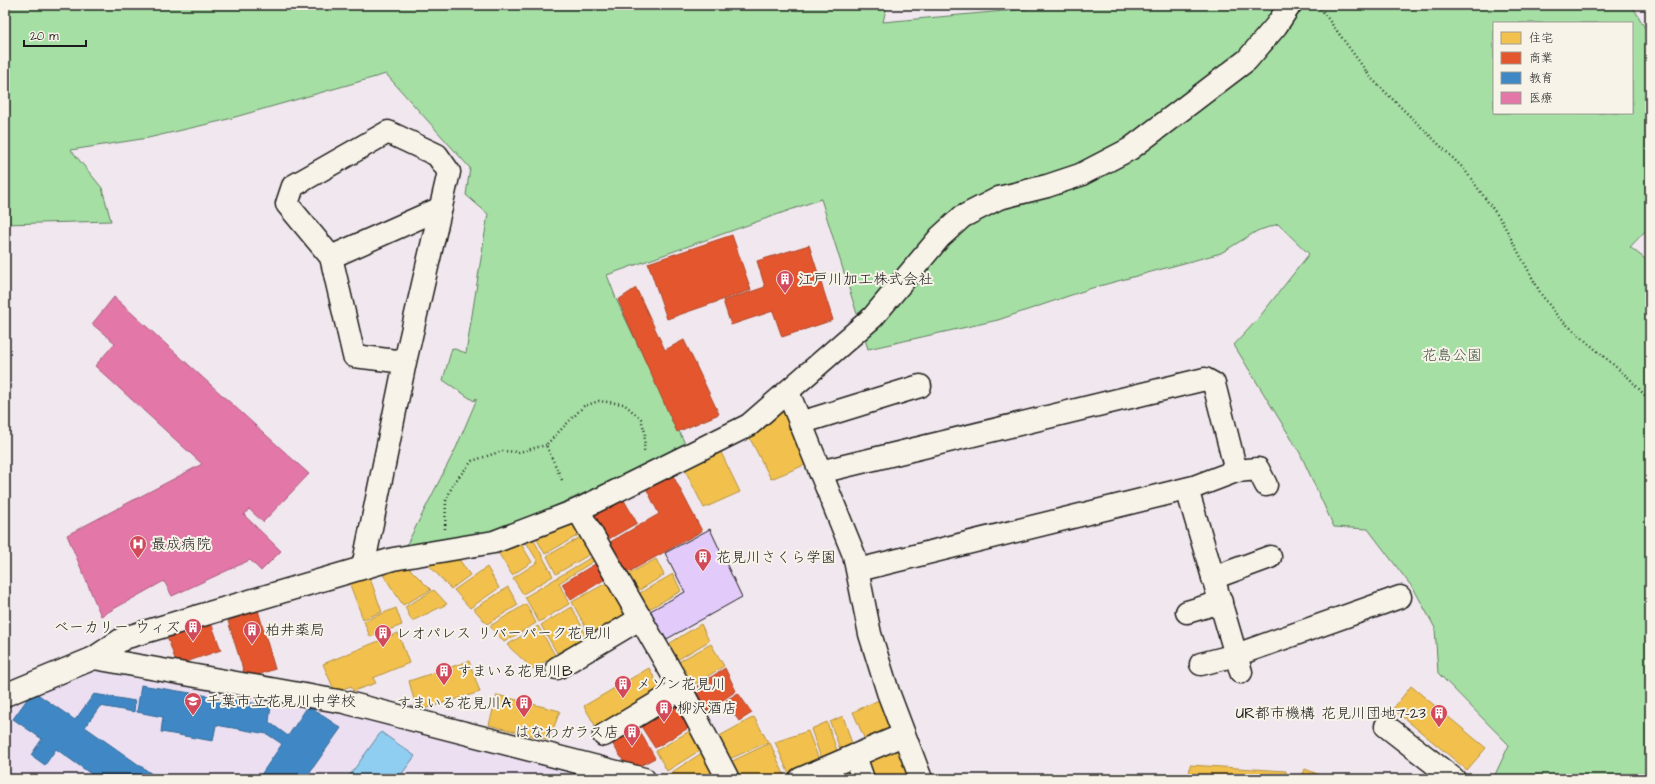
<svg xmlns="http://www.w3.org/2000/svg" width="1655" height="784" viewBox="0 0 1655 784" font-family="'Architects Daughter','Klee One',sans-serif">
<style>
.built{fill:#ecdff2}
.green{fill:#a5dfa4;stroke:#607e60;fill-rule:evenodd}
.water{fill:#90cef1;stroke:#62879c}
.homes{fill:#f2c14e;stroke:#b2903f}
.shops{fill:#e4572e;stroke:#a84529}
.schools{fill:#3f88c5;stroke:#346892}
.health{fill:#e377a8;stroke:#a75c7e}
.building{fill:#e2cbfb;stroke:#1c1c1c}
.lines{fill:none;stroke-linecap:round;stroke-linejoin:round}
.minor-casing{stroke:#1c1c1c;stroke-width:25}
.path{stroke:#1c1c1c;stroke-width:2.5;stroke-dasharray:1 3;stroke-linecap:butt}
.minor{stroke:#f7f3e8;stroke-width:22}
.labels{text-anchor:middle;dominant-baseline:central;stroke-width:4;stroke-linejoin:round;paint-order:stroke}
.poi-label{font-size:15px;fill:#1c1c1c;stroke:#f7f3e8;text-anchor:start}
.park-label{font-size:15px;fill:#455645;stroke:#f7f3e8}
</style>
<rect width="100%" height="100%" fill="#f1e7ee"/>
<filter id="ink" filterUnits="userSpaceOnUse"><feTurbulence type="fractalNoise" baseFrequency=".025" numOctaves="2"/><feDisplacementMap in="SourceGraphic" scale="8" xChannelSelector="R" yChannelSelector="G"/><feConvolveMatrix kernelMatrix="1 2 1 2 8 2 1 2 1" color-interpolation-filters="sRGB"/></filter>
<g filter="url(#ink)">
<!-- built -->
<path class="built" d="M105,663L440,731L598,779H10L5,768V697Z"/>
<!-- green -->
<path class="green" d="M5,5H887L883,22L1026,9L1034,5H1632L1650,37V226L1630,247L1650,263V779H1493L1509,745L1438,673L1435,628L1415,591L1368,529L1334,527L1300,453L1234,345L1257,320L1309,254L1278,224L1257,231L1221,253L1092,288L998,320L868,349L821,199L607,275L617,301L687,448L500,530L406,546L456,448L476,401V398L474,401L443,380L452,348L466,353L488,214L466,195L470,168L386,74L221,121L148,138L71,150L102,188L111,221L5,224ZM1494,23H1632V113H1494Z"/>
<!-- water -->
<path class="water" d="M381,732L415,756L398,779H347Z"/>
<!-- homes -->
<g class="homes">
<path d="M784,402L807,464L771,479L747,433Z"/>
<path d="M718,446L740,492L704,508L682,464Z"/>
<path d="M575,517L582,533L545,554L534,534Z"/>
<path d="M530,533L553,576L523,594L513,578L538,562L523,537Z"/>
<path d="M584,535L592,553L556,574L547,556Z"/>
<path d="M518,539L532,562L512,575L496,549Z"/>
<path d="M456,555L470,575L451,589L425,561Z"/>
<path d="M595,555L597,559L559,583L569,604L539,622L525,597Z"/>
<path d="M656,559L664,575L638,591L627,575Z"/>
<path d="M403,562L431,590L403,605L378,567Z"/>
<path d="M487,567L499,588L470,608L454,590Z"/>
<path d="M367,570L382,612L363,619L347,577Z"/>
<path d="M673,574L681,591L649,609L640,593Z"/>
<path d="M610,581L630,616L591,637L572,602Z"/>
<path d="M508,587L518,605L487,624L474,609Z"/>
<path d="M434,590L447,604L412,621L405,607Z"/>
<path d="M526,604L536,623L504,642L490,626Z"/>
<path d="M572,607L587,637L557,653L541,625Z"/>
<path d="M396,608L402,625L370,637L364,621Z"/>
<path d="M701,624L709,641L677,660L667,645Z"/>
<path d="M538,626L555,655L533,669L507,645Z"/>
<path d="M398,633L409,663L373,678L376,683L353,691L351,686L335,692L323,664Z"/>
<path d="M711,644L724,666L692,686L678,662Z"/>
<path d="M469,661L480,692L417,711L409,681Z"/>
<path d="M649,668L662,692L597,729L584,706Z"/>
<path d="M1411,686L1486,748L1467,770L1393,709Z"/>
<path d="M497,695L560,711L549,740L489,725Z"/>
<path d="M883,698L897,734L868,747L853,712Z"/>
<path d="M843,716L855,753L843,757L830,722Z"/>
<path d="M754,717L768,742L725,761L714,739Z"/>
<path d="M827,722L840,759L823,764L811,729Z"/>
<path d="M693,729L702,749L667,771L656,751Z"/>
<path d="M808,731L821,765L791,779L775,742Z"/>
<path d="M898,742L910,775L900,779H870L861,756Z"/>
<path d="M770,743L786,779H731L724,765Z"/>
<path d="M705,751L719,779H672L669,774Z"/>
<path d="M854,758L861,779H821Z"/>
<path d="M1190,765L1286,771V779H1189Z"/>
<path d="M1305,769L1330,779H1301Z"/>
</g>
<!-- shops -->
<g class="shops">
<path d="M732,235L751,290L667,319L648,263Z"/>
<path d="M809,245L833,320L782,337L773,311L731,325L723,301L765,287L757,261Z"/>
<path d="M636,288L665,350L684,340L719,414L677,432L618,300Z"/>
<path d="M670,470L702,531L627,573L610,542L659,514L644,484Z"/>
<path d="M621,495L637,523L607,540L591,512Z"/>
<path d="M600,561L607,578L571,600L562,584Z"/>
<path d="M258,610L275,669L246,679L228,621Z"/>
<path d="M210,620L221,650L177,665L166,633Z"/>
<path d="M725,668L736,691L707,711L694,688Z"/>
<path d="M738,693L752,713L739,721L725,701Z"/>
<path d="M675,697L690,727L655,748L637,720Z"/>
<path d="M634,721L655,758L630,771L608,737Z"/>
</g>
<!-- schools -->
<g class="schools">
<path d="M141,685L271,706L269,722L288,736L308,706L341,728L305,779H258L282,744L267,734L216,725L213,741L161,732L163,717L137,712Z"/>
<path d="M33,691L75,720L94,694L135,701L134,712L100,706L85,727L159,779H98L56,749L45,765L31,755L42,739L13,719Z"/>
</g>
<!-- health -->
<path class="health" d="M114,297L309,474L263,522L249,509L244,515L281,551L261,571L250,560L172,596L164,581L101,616L67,535L202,464L95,366L115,343L92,324Z"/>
<!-- building -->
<path class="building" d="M710,529L742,597L665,640L650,611L685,592L665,553Z"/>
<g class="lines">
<defs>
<g id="minor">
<path d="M331,257L441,208"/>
<path d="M788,392L854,555L870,634L888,692L921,779"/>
<path d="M800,423L920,386"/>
<path d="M820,472L1205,379L1214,384L1236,471"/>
<path d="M1187,489L1241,672"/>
<path d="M578,510L681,689L728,779"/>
<path d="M363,567L405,362L449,172L437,155L388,132L293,186L287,204L331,257L354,356L405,362"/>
<path d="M858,570L1194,487L1236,471L1258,469L1266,485"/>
<path d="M1213,578L1270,557"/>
<path d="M1187,612L1221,602"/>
<path d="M94,658L344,702L644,779"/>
<path d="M1201,664L1236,655L1400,597"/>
<path d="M557,668L641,618"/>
<path d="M5,695L94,658L124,638L393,559L494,542L578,510L749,425L873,317L940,237L962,217L999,198L1047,186L1080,175L1130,149L1247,60L1276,26L1290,5"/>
<path d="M1386,726L1454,779"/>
<path d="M604,735L681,689"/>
<path d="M855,756L863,779"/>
<path d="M800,779L903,735"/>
</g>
</defs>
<!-- minor casing -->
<use href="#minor" class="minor-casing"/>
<!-- path -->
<g class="path">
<path d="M1318,5L1372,79L1464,169L1501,220L1541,294L1559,318L1630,379L1650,401"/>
<path d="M562,480L546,445L584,406L599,401L624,404L641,419L645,432L644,453"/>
<path d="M445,529L446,501L453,484L472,461L502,451L519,452L546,445"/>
</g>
<!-- minor -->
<use href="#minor" class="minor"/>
</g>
</g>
<!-- icons -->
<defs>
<symbol id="building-pin" viewBox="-11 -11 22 30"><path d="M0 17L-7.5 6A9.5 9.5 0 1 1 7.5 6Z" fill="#d1495b" stroke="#f7f3e8"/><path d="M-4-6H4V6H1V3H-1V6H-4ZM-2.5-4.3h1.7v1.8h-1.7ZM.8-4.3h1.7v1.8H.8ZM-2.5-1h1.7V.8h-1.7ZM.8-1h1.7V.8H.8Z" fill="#fff"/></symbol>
<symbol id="hospital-pin" viewBox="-11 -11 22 30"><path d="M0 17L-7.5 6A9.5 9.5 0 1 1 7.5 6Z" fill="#d1495b" stroke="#f7f3e8"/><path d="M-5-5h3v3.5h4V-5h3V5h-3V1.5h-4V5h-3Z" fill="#fff"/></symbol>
<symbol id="school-pin" viewBox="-11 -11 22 30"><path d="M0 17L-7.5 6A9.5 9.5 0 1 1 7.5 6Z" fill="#d1495b" stroke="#f7f3e8"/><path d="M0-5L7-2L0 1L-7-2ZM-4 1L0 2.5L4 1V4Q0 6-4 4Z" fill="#fff"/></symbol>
</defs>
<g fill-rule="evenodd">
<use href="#building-pin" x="775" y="269" width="20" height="27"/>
<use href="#hospital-pin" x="128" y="534" width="20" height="27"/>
<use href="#building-pin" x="693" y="547" width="20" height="27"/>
<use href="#building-pin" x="183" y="617" width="20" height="27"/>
<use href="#building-pin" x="242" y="620" width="20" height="27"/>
<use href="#building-pin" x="373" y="623" width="20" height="27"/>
<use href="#building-pin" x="434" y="661" width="20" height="27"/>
<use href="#building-pin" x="613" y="674" width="20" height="27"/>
<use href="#school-pin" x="183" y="691" width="20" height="27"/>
<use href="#building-pin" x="514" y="693" width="20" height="27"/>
<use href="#building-pin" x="654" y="698" width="20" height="27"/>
<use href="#building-pin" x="1429" y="703" width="20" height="27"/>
<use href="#building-pin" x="622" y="722" width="20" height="27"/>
</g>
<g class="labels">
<!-- poi labels -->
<g class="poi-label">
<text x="798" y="279">江戸川加工株式会社</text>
<text x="151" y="544">最成病院</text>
<text x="716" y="557">花見川さくら学園</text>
<text x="180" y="627" text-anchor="end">ベーカリー ウィズ</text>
<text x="265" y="630">柏井薬局</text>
<text x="396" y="633">レオパレス リバーパーク花見川</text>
<text x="457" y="671">すまいる花見川B</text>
<text x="636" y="684">メゾン花見川</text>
<text x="206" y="701">千葉市立花見川中学校</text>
<text x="511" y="703" text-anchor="end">すまいる花見川A</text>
<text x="677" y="708">柳沢酒店</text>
<text x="1426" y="713" text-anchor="end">UR都市機構 花見川団地7-23</text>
<text x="619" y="732" text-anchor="end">はなわガラス店</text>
</g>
<!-- park labels -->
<g class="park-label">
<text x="1452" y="355">花島公園</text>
</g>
</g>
<!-- margin -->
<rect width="1655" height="784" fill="none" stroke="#f7f3e8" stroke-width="20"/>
<rect x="10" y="10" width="1635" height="764" fill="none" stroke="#1c1c1c" stroke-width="1.5" filter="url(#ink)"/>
<!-- legend -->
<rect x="1493" y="22" width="140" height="92" fill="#f7f3e8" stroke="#9f9d96"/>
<rect x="1501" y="32" width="20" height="12" fill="#f2c14e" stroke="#9f9d96"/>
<text x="1529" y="42" font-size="12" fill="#1c1c1c">住宅</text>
<rect x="1501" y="52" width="20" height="12" fill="#e4572e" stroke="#9f9d96"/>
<text x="1529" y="62" font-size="12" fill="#1c1c1c">商業</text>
<rect x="1501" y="72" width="20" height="12" fill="#3f88c5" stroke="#9f9d96"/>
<text x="1529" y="82" font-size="12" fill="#1c1c1c">教育</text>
<rect x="1501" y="92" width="20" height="12" fill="#e377a8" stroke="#9f9d96"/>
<text x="1529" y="102" font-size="12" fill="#1c1c1c">医療</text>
<!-- scale -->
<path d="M24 40v6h62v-6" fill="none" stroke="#1c1c1c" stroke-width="2"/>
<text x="30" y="40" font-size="12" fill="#1c1c1c" stroke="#f7f3e8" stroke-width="3" paint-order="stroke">20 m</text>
</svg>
